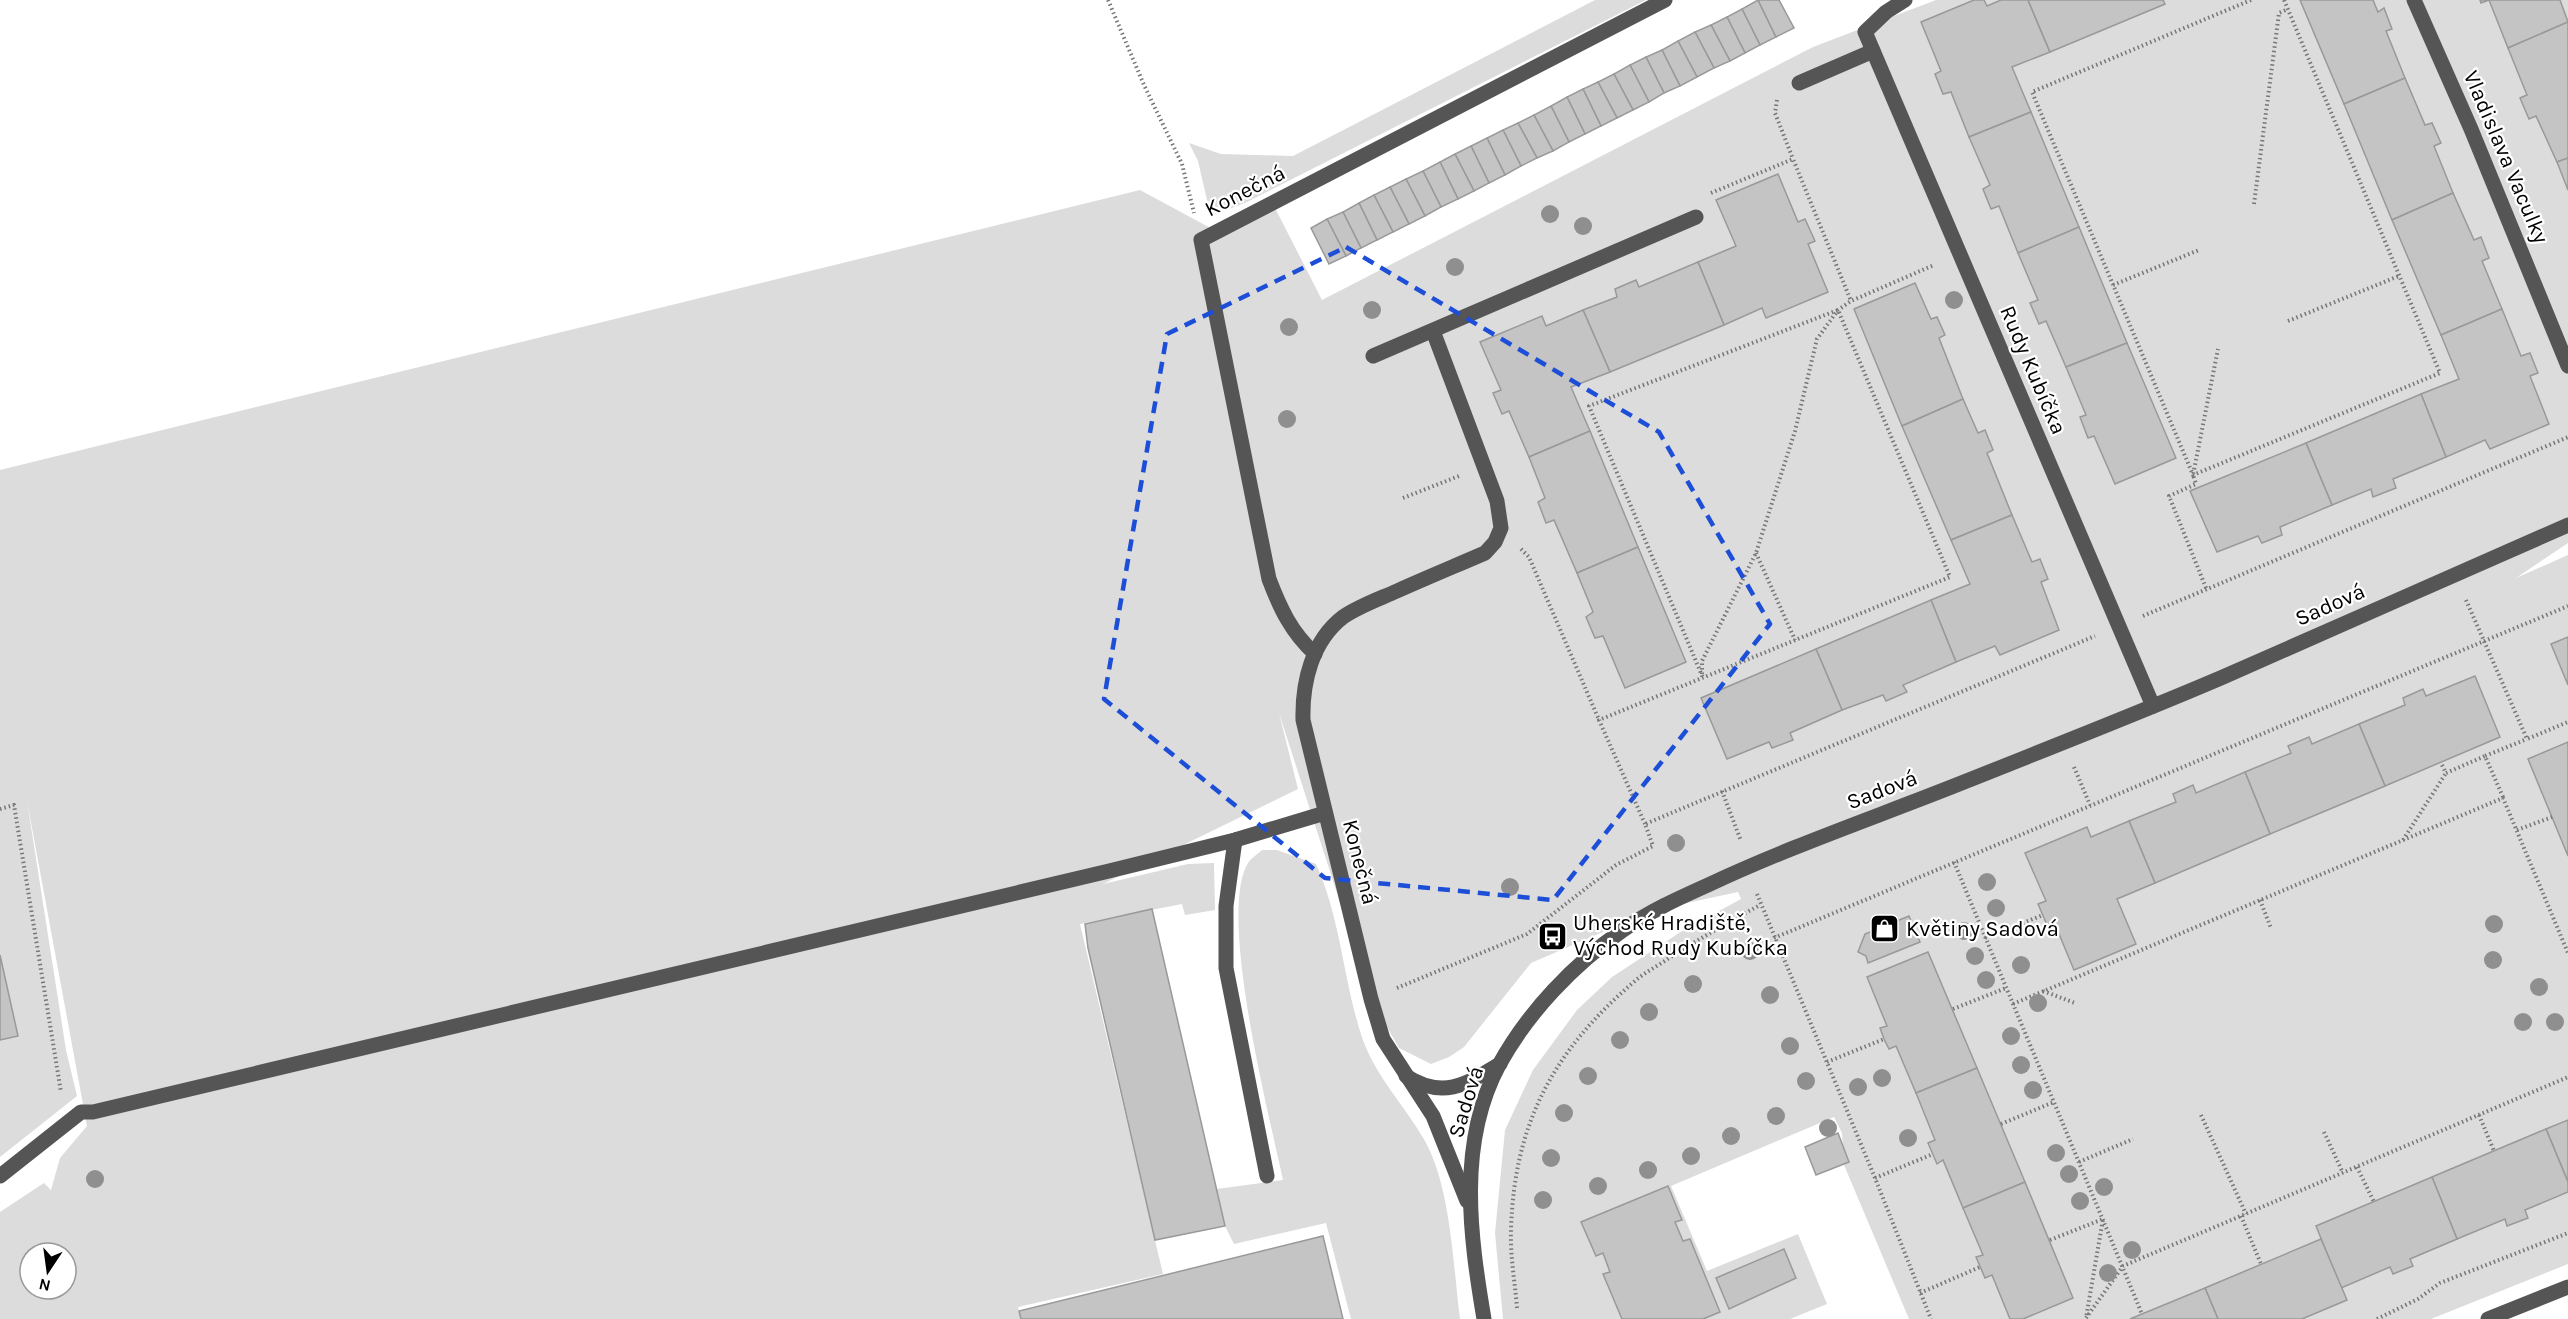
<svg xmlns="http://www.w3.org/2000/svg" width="2568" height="1319" viewBox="0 0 2568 1319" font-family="Karla,sans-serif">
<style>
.green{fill:#dcdcdc;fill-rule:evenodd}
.building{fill:#c4c4c4;stroke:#999;stroke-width:1.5}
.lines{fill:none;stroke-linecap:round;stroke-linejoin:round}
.path{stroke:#777;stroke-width:4;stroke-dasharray:1.5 3;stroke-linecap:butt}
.minor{stroke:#555;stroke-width:15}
.tree{fill:#8f8f8f}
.marked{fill:none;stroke:#1d4ed8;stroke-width:4.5;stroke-dasharray:12 8;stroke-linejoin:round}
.labels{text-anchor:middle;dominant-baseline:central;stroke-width:4.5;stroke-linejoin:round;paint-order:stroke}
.street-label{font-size:22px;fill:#000;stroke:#fff}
.poi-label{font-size:22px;fill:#000;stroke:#fff;text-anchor:start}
</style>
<rect width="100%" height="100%" fill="#fff"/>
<!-- green -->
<g class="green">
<path d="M1595,0H1646L1247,202L1217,214L1210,213L1198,161L1189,143L1221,154L1293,156Z"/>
<path d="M1936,0H2568V543L2516,578L2568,555V1264L2431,1319H1909L1844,1165L1842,1133L1834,1117L1671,1186L1707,1271L1798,1234L1827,1304L1790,1319H1503L1495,1233L1505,1130L1533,1070L1577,1010L1612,977L1679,933L1741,899L1738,892L1654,910L1531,963L1464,1047L1449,1057L1431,1064L1399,1048L1371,999L1279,713L1298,789L1103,884L1188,864L1214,863L1215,910L1185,915L1182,904L1080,924L1163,1274L1018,1307L1021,1319H0V1212L44,1183L51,1190L60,1158L87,1126L27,801L66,1050L77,1096L0,1157V470L1140,190L1216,231L1275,208L1322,300L1813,47ZM30,1253H66V1289H30Z"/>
<path d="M1262,850H1277L1316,864C1340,917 1343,976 1360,1031C1372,1073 1404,1104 1425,1141C1451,1188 1453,1265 1460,1319H1351L1326,1223L1234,1244L1225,1226L1217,1189L1283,1180C1270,1118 1217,914 1248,863C1251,858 1258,854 1262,850Z"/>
</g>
<!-- building -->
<g class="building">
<path d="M1758,0L1776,37L1760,45L1742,9Z"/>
<path d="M1758,0H1779L1794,28L1776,37Z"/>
<path d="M1974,0H1984L1987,6L2001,0H2028L2050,52L2012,67L2031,112L1969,137L1951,92L1943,94L1935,74L1941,71L1921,22Z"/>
<path d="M2028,0H2163L2165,4L2050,52Z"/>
<path d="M2300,0H2373L2378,12L2384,8L2392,29L2386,31L2405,78L2344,104Z"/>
<path d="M2480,0H2560L2568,22L2508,48L2489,0L2481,3Z"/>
<path d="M1742,9L1760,45L1745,53L1727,17Z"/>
<path d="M1727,17L1745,53L1730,61L1711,25Z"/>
<path d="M2568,22V158L2557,162L2536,116L2529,119L2520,98L2527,95L2508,48Z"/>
<path d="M1711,25L1730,61L1714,68L1695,32Z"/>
<path d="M1695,32L1714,68L1697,77L1678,41Z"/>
<path d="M1678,41L1697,77L1680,86L1662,50Z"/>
<path d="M1662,50L1680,86L1664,93L1646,57Z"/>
<path d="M1646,57L1664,93L1649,102L1630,65Z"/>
<path d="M1630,65L1649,102L1633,110L1614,74Z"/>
<path d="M1614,74L1633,110L1617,118L1598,82Z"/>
<path d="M2405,78L2425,125L2432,123L2441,143L2434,146L2453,193L2392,220L2344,104Z"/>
<path d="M1598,82L1617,118L1601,126L1583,89Z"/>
<path d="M1583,89L1601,126L1585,134L1567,97Z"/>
<path d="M1567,97L1585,134L1569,142L1551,106Z"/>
<path d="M1551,106L1569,142L1553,151L1534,115Z"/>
<path d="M2031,112L2079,227L2018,253L1999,206L1991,209L1983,189L1990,185L1969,137Z"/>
<path d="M1534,115L1553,151L1537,158L1518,123Z"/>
<path d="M1518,123L1537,158L1521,166L1503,130Z"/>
<path d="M1503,130L1521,166L1505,175L1487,138Z"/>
<path d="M1487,138L1505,175L1489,183L1471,146Z"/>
<path d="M1471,146L1489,183L1474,191L1455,154Z"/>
<path d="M1455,154L1474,191L1458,199L1440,162Z"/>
<path d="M2568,158V190L2557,162Z"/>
<path d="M1440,162L1458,199L1441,207L1423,171Z"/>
<path d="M1423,171L1441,207L1425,216L1406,179Z"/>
<path d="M1778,174L1798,222L1805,219L1815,241L1808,244L1828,292L1766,318L1762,308L1724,325L1698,262L1736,246L1716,200Z"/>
<path d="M1406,179L1425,216L1409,224L1390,187Z"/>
<path d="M1390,187L1409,224L1393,232L1374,195Z"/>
<path d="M2453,193L2474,240L2481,237L2489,258L2482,261L2502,309L2441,335L2392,220Z"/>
<path d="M1374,195L1393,232L1377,240L1359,203Z"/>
<path d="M1359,203L1377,240L1361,248L1343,212Z"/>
<path d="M1343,212L1361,248L1346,256L1327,219Z"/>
<path d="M1327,219L1346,256L1329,264L1311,228Z"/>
<path d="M2079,227L2127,343L2066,367L2046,321L2039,324L2030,303L2038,300L2018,253Z"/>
<path d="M1698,262L1724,325L1610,372L1583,310L1617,297L1615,289L1636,280L1639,287Z"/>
<path d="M1915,283L1931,319L1937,317L1945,335L1939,338L1963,399L1902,426L1854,309Z"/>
<path d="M2502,309L2521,356L2530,353L2538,373L2530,376L2549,424L2490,449L2485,440L2446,457L2421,394L2459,379L2441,335Z"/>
<path d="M1583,310L1610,372L1571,387L1590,431L1529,457L1509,411L1502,414L1493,393L1501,390L1480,342L1542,316L1546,326Z"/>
<path d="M2127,343L2176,458L2115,484L2094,436L2088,438L2080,417L2086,415L2066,367Z"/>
<path d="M2421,394L2446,457L2393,479L2396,488L2373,497L2371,489L2332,505L2306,443Z"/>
<path d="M1963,399L1978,433L1985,430L1993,450L1987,453L2012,515L1951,540L1902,426Z"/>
<path d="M1590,431L1638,547L1577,573L1554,520L1546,523L1538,502L1545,498L1529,457Z"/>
<path d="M2306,443L2332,505L2280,527L2282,535L2262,543L2258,536L2217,552L2190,491Z"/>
<path d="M2012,515L2032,562L2040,559L2048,579L2041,582L2059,630L2000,655L1995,646L1956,662L1931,600L1970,584L1951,540Z"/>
<path d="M1638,547L1686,662L1625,688L1603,636L1595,638L1586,617L1593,612L1577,573Z"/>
<path d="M1931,600L1956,662L1903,685L1907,692L1886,701L1883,695L1842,710L1816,649Z"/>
<path d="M2568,637V685L2551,644Z"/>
<path d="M1816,649L1842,710L1790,733L1793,740L1772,748L1769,742L1727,759L1701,698Z"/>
<path d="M2475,676L2500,737L2385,786L2359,724L2405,705L2403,698L2423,689L2426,696Z"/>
<path d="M2359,724L2385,786L2270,834L2245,772L2291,753L2288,746L2309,737L2312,744Z"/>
<path d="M2568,742V856L2528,759Z"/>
<path d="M2245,772L2270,834L2155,883L2129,821L2176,802L2173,794L2193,785L2196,793Z"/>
<path d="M2129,821L2155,883L2117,899L2136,944L2074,970L2054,922L2047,925L2038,904L2046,901L2025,853L2087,827L2091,837Z"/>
<path d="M1152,909L1225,1226L1155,1240L1088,948L1085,924Z"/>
<path d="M1909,916L1920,942L1868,963L1866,956L1858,952L1865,934Z"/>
<path d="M1928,952L1977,1068L1916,1093L1896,1046L1889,1049L1884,1039L1880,1028L1887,1026L1867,977Z"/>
<path d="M0,955L18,1036L0,1040Z"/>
<path d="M1977,1068L2025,1182L1963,1208L1943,1160L1937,1164L1928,1143L1935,1140L1916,1093Z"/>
<path d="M2568,1120V1182L2546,1129Z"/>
<path d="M2546,1129L2568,1182V1192L2525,1210L2528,1218L2507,1226L2505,1219L2457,1239L2432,1177Z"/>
<path d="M1838,1133L1849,1162L1816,1175L1805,1147Z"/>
<path d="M2432,1177L2457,1239L2410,1259L2413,1266L2393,1274L2390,1267L2341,1288L2316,1226Z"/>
<path d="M2025,1182L2073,1298L2023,1319H2010L1992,1275L1985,1278L1976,1257L1983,1255L1963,1208Z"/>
<path d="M1668,1186L1682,1220L1675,1222L1683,1241L1690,1239L1720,1312L1703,1319H1622L1603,1274L1610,1272L1603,1253L1596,1256L1581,1222Z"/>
<path d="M1323,1236L1343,1319H1021L1019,1311Z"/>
<path d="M2321,1239L2347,1300L2302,1319H2218L2205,1288Z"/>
<path d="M1784,1249L1796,1278L1729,1309L1716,1278Z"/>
<path d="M2205,1288L2218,1319H2130L2142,1314Z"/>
</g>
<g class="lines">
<!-- path -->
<g class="path">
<path d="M1108,0L1144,85L1182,164L1194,213"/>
<path d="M2251,0L2032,92L2193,475L2440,373L2284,0"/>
<path d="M1777,100L1775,113L1793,159"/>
<path d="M1711,193L1793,159L1851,301"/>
<path d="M2254,204L2279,13L2288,9"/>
<path d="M2113,285L2199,250"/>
<path d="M2288,321L2399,276"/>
<path d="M1403,498L1459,476"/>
<path d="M1521,549L1529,557L1599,720"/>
<path d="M1756,553L1795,640"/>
<path d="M2206,588L2169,496L2196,484L2193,475L2218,349"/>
<path d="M2466,600L2527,739L2568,722"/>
<path d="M2143,616L2568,437"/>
<path d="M1702,674V661L1756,553L1795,431L1817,339L1838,310L1851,301L1934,265"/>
<path d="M2442,765L2446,773L2485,756"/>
<path d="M2074,767L2090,805"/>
<path d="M1722,791L1741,841"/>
<path d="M2503,797L2485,756L2527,739"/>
<path d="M0,809L14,805L61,1092"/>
<path d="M1645,824L1599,720L1950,577L1838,310L1589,406L1703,678"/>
<path d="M2517,830L2552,817"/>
<path d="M2403,840L2446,773"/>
<path d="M1954,862L2142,1314"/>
<path d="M1757,894L1875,1178L1931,1319"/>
<path d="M2260,900L2271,928"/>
<path d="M1774,938L2568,606"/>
<path d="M1985,938L2043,915"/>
<path d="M1397,988L1527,934L1616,865L1653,846L1645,824L2095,636"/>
<path d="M2043,991L2075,1003"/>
<path d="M2013,1004L2503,798L2568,953"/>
<path d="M1953,1009L2006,988"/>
<path d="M1827,1062L1884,1039"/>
<path d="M2201,1115L2246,1214"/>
<path d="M2479,1115L2494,1151"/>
<path d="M2001,1124L2054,1102"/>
<path d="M2324,1132L2343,1173"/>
<path d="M2079,1162L2133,1139"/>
<path d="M2357,1167L2374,1202"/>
<path d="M1875,1178L1933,1154"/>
<path d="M2241,1216L2261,1264"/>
<path d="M2050,1240L2103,1219L2086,1318L2123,1266L2568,1077"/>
<path d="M1920,1293L1980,1267"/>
<path d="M1517,1308C1515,1282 1510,1256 1511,1230C1514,1123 1554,1050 1635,981C1645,972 1658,966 1669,958C1699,939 1729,922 1760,905"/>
<path d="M2377,1319L2418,1299L2440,1283L2568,1233"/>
</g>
<!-- minor -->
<g class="minor">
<path d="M1905,0L1886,12L1865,32L2153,706"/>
<path d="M2414,0L2471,129L2568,366"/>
<path d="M1799,83L1873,51"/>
<path d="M1433,331L1497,501L1501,528L1495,542L1485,553C1455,566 1426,578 1397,591C1379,599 1359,606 1343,617C1312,641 1302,682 1303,720L1371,999L1383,1039L1433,1116L1467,1201"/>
<path d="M1373,356L1696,217"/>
<path d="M1315,654C1291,632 1280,608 1269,579L1201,240L1665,0"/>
<path d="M1235,840L1226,906V968L1267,1176"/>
<path d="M1406,1076C1443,1100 1467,1084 1500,1064"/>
<path d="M0,1176L81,1112H93L1109,871L1235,840L1325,813"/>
<path d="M1484,1319C1470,1236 1457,1143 1499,1065C1528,1012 1574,964 1623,930C1650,911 1679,898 1708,885C1793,845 1882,815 1969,780C2054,746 2139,713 2223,677C2338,627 2453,575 2568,525"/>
<path d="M2488,1319L2568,1287"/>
</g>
</g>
<!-- trees -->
<g class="tree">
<circle cx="1550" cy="214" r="9"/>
<circle cx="1583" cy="226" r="9"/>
<circle cx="1455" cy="267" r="9"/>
<circle cx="1954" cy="300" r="9"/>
<circle cx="1372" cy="310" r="9"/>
<circle cx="1289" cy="327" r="9"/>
<circle cx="1287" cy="419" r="9"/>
<circle cx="1676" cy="843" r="9"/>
<circle cx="1987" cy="882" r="9"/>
<circle cx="1510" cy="887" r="9"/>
<circle cx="1996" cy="908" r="9"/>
<circle cx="2494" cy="924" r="9"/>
<circle cx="1964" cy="931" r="9"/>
<circle cx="1750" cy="951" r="9"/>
<circle cx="1975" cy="956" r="9"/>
<circle cx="2493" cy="960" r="9"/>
<circle cx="2021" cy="965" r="9"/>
<circle cx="1986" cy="980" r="9"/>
<circle cx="1693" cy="984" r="9"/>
<circle cx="2539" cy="987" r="9"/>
<circle cx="1770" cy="995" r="9"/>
<circle cx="2038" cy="1003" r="9"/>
<circle cx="1649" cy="1012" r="9"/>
<circle cx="2523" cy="1022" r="9"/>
<circle cx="2555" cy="1022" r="9"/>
<circle cx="2011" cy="1036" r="9"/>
<circle cx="1620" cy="1040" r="9"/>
<circle cx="1790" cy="1046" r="9"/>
<circle cx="2021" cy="1065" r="9"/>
<circle cx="1588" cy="1076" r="9"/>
<circle cx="1882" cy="1078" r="9"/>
<circle cx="1806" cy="1081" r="9"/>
<circle cx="1858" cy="1087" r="9"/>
<circle cx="2033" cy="1090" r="9"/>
<circle cx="1564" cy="1113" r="9"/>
<circle cx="1776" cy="1116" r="9"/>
<circle cx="1828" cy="1128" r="9"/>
<circle cx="1731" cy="1136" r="9"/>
<circle cx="1908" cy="1138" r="9"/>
<circle cx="2056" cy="1153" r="9"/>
<circle cx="1691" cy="1156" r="9"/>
<circle cx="1551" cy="1158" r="9"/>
<circle cx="1648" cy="1170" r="9"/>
<circle cx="2069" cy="1174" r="9"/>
<circle cx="95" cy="1179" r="9"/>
<circle cx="1598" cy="1186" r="9"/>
<circle cx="2104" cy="1187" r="9"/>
<circle cx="1543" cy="1200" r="9"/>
<circle cx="2080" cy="1201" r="9"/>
<circle cx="2132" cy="1250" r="9"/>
<circle cx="2108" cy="1273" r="9"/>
</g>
<!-- marked area -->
<path class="marked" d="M1346,247L1659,432L1770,624L1553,900L1325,878L1104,699L1167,334Z"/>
<!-- icons -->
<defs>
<symbol id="shop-square" viewBox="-11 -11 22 22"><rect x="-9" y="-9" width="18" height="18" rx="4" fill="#000" stroke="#fff"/><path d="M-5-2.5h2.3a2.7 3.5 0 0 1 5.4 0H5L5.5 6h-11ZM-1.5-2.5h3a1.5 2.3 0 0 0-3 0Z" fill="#fff"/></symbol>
<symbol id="bus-square" viewBox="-11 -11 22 22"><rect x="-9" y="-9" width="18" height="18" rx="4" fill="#000" stroke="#fff"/><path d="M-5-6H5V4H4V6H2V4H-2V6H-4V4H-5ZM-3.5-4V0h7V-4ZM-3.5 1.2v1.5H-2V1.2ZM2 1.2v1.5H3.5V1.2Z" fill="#fff"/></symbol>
</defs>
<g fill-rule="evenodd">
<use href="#shop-square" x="1868" y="912" width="33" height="33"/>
<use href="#bus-square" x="1536" y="920" width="33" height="33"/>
</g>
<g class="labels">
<!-- street labels -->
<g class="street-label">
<text transform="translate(2506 157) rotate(67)">Vladislava Vaculky</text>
<text transform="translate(1245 191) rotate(-27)">Konečná</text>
<text transform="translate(2033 370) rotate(67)">Rudy Kubíčka</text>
<text transform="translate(2330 605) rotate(-24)">Sadová</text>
<text transform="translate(1882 790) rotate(-21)">Sadová</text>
<text transform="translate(1360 862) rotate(76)">Konečná</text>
<text transform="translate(1466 1102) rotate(-73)">Sadová</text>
</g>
<!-- poi labels -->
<g class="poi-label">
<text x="1573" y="923">Uherské Hradiště,<tspan x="1573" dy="25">Východ Rudy Kubíčka</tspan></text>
<text x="1906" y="929">Květiny Sadová</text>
</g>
</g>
<!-- north arrow -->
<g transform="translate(48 1271) rotate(193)"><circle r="28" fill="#ffffff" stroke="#999999" stroke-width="1.5"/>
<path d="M0-4.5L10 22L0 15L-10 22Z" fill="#000000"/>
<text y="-9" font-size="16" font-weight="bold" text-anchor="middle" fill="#000000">N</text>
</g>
</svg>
